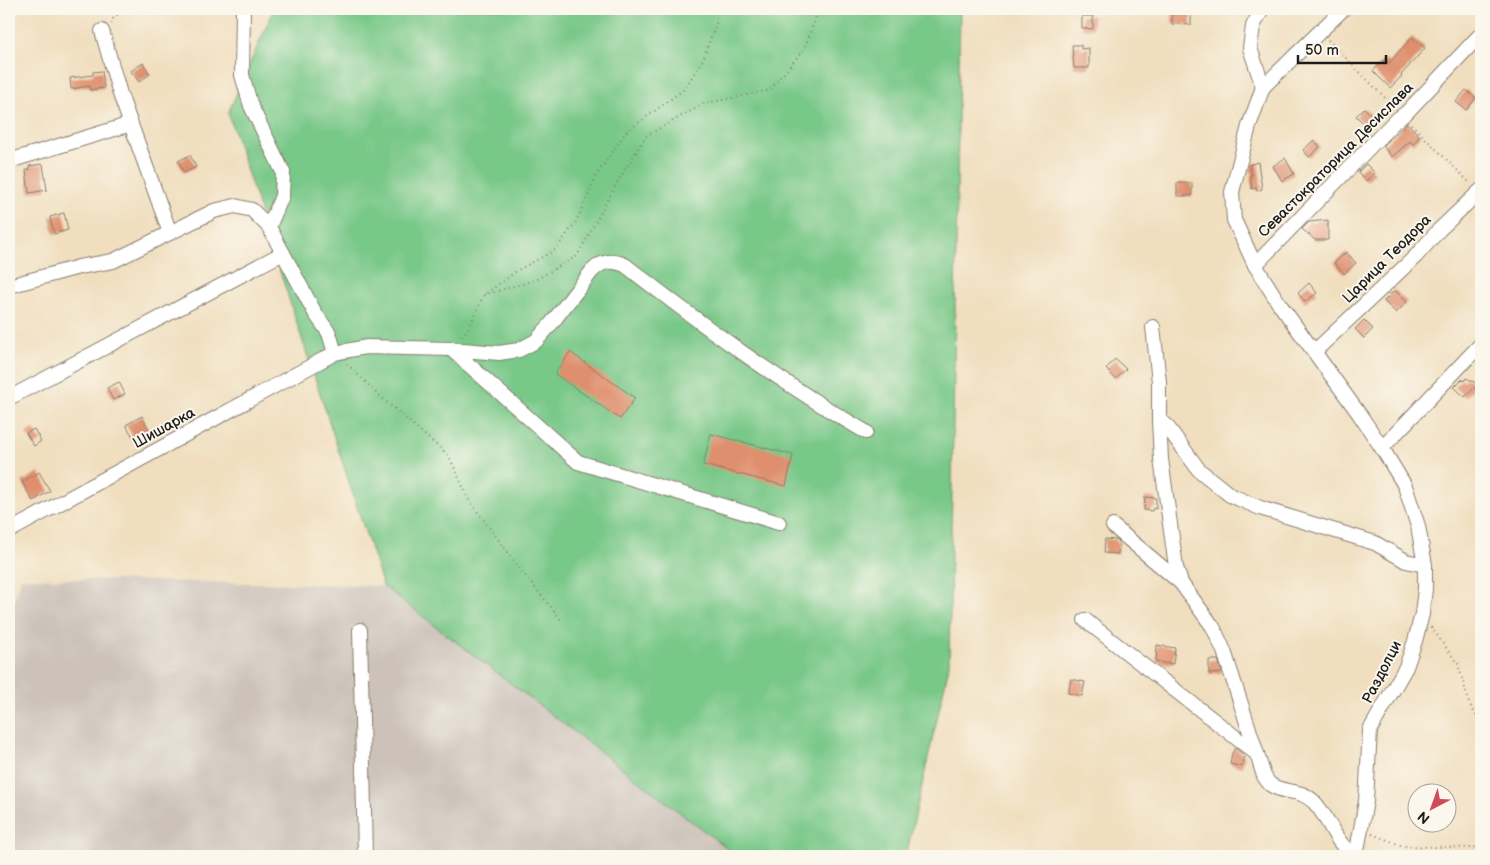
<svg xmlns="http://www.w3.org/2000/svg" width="1490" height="865" viewBox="0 0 1490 865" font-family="'Balsamiq Sans',sans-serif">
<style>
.industrial{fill:#ccc2b9}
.green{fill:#78c888;stroke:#4a7252}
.building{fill:#df8f6d}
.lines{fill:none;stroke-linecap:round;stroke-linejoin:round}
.minor-casing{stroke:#867d6d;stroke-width:16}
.path{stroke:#867d6d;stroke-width:2;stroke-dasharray:1 4;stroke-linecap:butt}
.minor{stroke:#fff;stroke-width:14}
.labels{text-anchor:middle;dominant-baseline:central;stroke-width:4;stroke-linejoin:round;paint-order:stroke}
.street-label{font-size:15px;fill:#1c1c1c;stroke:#fbf7ec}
</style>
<rect width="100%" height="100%" fill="#fbf7ec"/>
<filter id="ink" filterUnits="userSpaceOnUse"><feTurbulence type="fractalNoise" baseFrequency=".02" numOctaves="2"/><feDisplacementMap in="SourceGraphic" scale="10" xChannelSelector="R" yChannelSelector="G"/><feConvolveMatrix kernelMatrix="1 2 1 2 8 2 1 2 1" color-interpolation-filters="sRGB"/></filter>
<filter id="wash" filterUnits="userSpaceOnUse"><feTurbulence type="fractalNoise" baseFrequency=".0096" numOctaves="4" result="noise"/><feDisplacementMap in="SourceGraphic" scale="20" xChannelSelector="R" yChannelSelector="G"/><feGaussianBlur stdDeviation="1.12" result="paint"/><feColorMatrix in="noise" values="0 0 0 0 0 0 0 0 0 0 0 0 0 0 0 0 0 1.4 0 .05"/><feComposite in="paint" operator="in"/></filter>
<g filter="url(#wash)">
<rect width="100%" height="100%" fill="#f0debe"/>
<!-- industrial -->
<path class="industrial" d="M21,578L383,586L737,856H9V618Z"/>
<!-- green -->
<path class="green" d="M274,9H960L949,666L906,856H737L383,586L228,113Z"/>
<g id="blocks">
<!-- building -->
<g class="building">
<path d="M1175,9H1191V25L1172,24V13H1175Z"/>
<path d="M1082,16H1093V29L1082,28Z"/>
<path d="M1412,37L1425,48L1401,75L1402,76L1390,88L1373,71L1385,59L1389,63Z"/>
<path d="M1072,45H1081V49L1089,48V68H1074Z"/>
<path d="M143,63L150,74L139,82L131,71Z"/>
<path d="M102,71L104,88L90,90V86L71,89L70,78L93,75V72Z"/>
<path d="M1466,90L1476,98L1466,110L1456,102Z"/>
<path d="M1364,108L1373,116L1365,125L1356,116Z"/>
<path d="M1407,123L1420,136L1413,144L1410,141L1392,157L1383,146Z"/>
<path d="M1314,140L1320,147L1309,157L1303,150Z"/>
<path d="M190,155L196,167L184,173L178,161Z"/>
<path d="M1285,158L1294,174L1282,181L1273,166Z"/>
<path d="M1258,162L1262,189L1257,191L1256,188L1252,189L1250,175H1252L1249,165Z"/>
<path d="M43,164L47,190L29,193L26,170H30L29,166Z"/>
<path d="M1366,164L1375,173L1366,181L1358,172Z"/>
<rect x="1177" y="183" width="15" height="13"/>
<path d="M64,213L68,230L54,234L50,217Z"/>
<path d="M1328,220V240H1315L1302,229L1309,222Z"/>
<path d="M1346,252L1356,263L1344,274L1334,263Z"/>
<path d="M1309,283L1317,293L1305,302L1298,293Z"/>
<path d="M1395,290L1407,302L1396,313L1384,301Z"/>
<path d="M1364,320L1373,329L1364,338L1355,329Z"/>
<path d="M570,352L635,398L620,419L555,374Z"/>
<path d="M1115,359L1126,369L1116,379L1106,369Z"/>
<path d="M1466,378L1478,384L1465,397L1454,387L1462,379L1464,381Z"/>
<path d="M119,382L125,394L113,400L107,388Z"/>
<path d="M142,416L151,434L136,442L126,425Z"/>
<path d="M34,429L41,441L34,446L26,433Z"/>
<path d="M711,434L793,455L786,486L703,465Z"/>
<path d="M39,472L50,491L33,501L22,482Z"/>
<path d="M1145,497L1156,498V509L1153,508L1152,511L1144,510Z"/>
<path d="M1105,539L1116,540L1119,543L1118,554L1104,553Z"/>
<path d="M1157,645L1175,648L1173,664L1156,662Z"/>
<path d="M1209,660H1218L1222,673L1209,674Z"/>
<path d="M1071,679L1085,682L1082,696L1068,693Z"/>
<path d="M1235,748L1245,756L1242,767L1230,764L1232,753Z"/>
</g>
</g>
</g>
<g filter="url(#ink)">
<use href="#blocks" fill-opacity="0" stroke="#867d6d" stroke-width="1"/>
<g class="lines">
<defs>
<g id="minor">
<path d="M243,9L242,75L251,106L283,172L282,196L269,227"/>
<path d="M1262,9L1253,26L1250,48L1263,87L1249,126L1232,192L1234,220L1255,265L1278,302L1360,415L1382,448L1405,486L1418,526L1425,565V589L1422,614L1415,641L1406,667L1370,730L1366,801L1356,856"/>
<path d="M102,31L120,94L170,233"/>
<path d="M1263,87L1343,9"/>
<path d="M9,161L131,124"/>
<path d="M1255,265L1395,121L1406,113L1481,34"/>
<path d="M9,286L79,267L113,261L214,211L235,206L252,210L269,227L315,313L329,333L335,353"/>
<path d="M1153,327L1159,382V420L1166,425L1199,470L1230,495L1260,508L1375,543L1406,561L1425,565"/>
<path d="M451,349L578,462L779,523"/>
<path d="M1315,351L1416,256L1439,230L1481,190"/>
<path d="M9,398L283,253"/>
<path d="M1159,420L1161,459L1176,567L1181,583L1213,627L1224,651L1264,776C1266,779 1268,783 1271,785C1284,794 1300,788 1314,802C1330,818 1335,846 1356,856"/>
<path d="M1382,448L1481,344"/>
<path d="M1113,526L1181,583"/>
<path d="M9,531L335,353L366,347L451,349L499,353L519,350L536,341L551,324L592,271C602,261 612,259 625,265C702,325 781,383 866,432"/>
<path d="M1085,620L1257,754"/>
<path d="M360,630L365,856"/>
</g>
</defs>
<!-- minor casing -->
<use href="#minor" class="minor-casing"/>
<!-- path -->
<g class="path">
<path d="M112,24L113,19L123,9"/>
<path d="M1328,40L1393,106"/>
<path d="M1411,124L1469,182"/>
<path d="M484,295L535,280L577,256L618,181L646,136L703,104L770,90L804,49L819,9"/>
<path d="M462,336L468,329L484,295L518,270L555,250L576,222L597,174L626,132L683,90L702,62L716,24L718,9"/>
<path d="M347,364L382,398L449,456L469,500L519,568L563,622"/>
<path d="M1431,627L1458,664L1469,703L1481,724"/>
<path d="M1372,834L1403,846L1472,848L1481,846"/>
</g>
<!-- minor -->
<use href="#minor" class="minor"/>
</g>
</g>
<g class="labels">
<!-- street labels -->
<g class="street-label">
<text transform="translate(1336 160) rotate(-45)">Севастократорица Десислава</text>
<text transform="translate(1387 259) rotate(-45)">Царица Теодора</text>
<text transform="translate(164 428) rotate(-29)">Шишарка</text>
<text transform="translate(1382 672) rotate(-63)">Раздолци</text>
</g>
</g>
<!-- margin -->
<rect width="1490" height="865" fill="none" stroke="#fbf7ec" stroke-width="30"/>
<!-- north arrow -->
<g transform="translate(1432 808) rotate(221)"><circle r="24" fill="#fbf7ec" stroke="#a29f99"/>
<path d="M0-4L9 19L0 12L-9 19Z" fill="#d1495b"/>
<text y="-8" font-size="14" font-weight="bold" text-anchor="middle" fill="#1c1c1c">N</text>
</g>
<!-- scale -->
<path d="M1298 55v8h88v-8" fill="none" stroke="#1c1c1c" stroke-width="2.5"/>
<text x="1305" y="55" font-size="15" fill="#1c1c1c" stroke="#fbf7ec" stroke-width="4" paint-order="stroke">50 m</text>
</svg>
